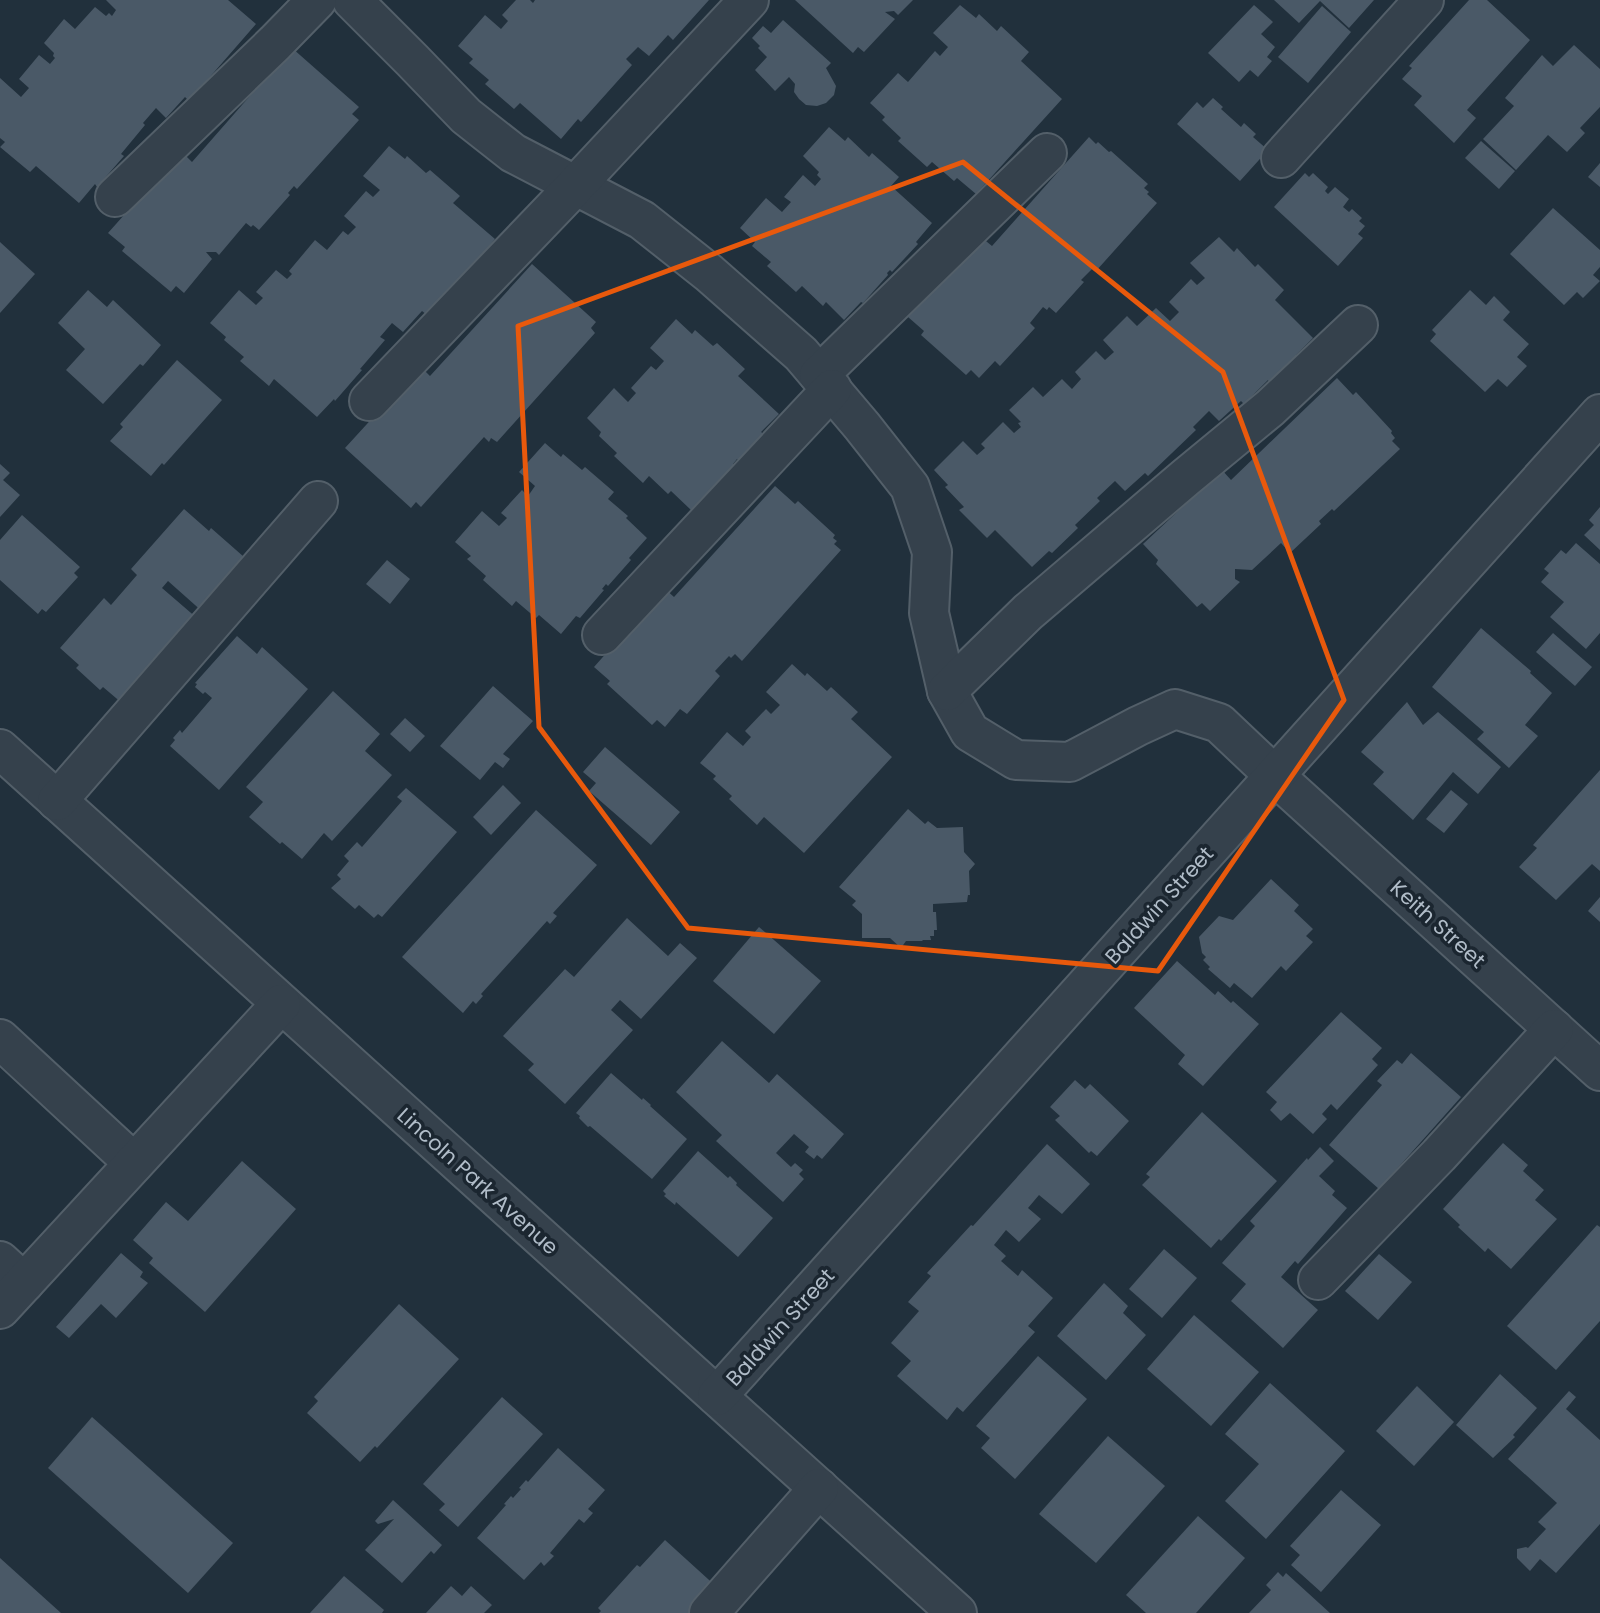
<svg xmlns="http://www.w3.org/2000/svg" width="1600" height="1613" viewBox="0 0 1600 1613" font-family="Poppins,sans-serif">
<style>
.building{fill:#4a5967}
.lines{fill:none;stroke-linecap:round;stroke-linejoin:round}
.minor-casing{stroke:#535f69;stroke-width:42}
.minor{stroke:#35414c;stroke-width:38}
.marked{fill:none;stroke:#e8590c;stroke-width:5;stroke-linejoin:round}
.labels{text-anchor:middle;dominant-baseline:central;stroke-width:7;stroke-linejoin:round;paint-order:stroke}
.street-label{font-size:21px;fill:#b0bcc8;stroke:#1b2630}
</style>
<rect width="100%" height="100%" fill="#21303c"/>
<!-- building -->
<g class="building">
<path d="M106,0H228L256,24L189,101L185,97L166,118L156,108L143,123L145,125L121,154L124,156L97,187L95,184L79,203L36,166L30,172L0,147L5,142L0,138V78L21,97L29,88L19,79L39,55L50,64L55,58L53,56L54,53L44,43L64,19L75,29L95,7L106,16L109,13L112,16L116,10Z"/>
<path d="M516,0H530L533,3L535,0H709L673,40L668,35L649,56L638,47L626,59L632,65L581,122L578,119L561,139L520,103L514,109L485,84L489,80L469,63L473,59L458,46L485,15L501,29L508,21L502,15Z"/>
<path d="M795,0H913L898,15L894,11L885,12L895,19L864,52L858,47L853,53Z"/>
<path d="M1274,0H1374L1349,28L1320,1L1299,23Z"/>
<path d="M1469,0H1487L1530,40L1467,110L1476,118L1454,143L1414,105L1422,96L1402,79L1412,68L1409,66Z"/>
<path d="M960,5L976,18L979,14L997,31L1001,26L1029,52L1021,61L1062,99L976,194L957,178L954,181L932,162L927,167L898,141L901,138L882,120L885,117L870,103L898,73L908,82L935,51L940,56L948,47L933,33Z"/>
<path d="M1254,5L1273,22L1261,34L1275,47L1267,57L1272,61L1258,77L1250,70L1239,82L1208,53Z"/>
<path d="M1322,6L1351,32L1308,83L1278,57Z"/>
<path d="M783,20L831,63L826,68L836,86L834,95L826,103L817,106L806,105L799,99L794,92L795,84L789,77L775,91L755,70L767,57L758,48L760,46L752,38L763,26L771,33Z"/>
<path d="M1574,45L1600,69V107L1580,128L1585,133L1567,152L1548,135L1516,170L1483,139L1514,106L1505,98L1542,55L1553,66Z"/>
<path d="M292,48L359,107L352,114L359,120L297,189L294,186L288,193L290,195L259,230L253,225L251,227L246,223L219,255L216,252H206L212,259L184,293L176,286L171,292L122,251L125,247L108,233L181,151L192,162Z"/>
<path d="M1213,98L1223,107L1221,109L1241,127L1244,123L1256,134L1253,137L1268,150L1240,181L1177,124L1197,102L1203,108Z"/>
<path d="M829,127L845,141L848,137L869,157L872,153L899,177L891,186L932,223L916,242L918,244L892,272L890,270L887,273L888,275L863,303L861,302L844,320L826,302L823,306L802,286L796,292L767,266L771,262L752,246L755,242L740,228L766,198L782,212L791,202L784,197L803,175L815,186L821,179L817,175L819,172L803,156Z"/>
<path d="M1089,137L1096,144L1098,142L1109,152L1111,151L1148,184L1144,188L1149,192L1147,194L1157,203L1096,271L1093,268L1081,280L1084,282L1056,313L1049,307L1047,310L1043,307L1030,323L1035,328L1000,366L995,361L979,378L971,370L966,375L921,335L924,331L908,317L981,237L992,246Z"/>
<path d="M1481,141L1515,171L1499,189L1465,158Z"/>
<path d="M389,146L405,159L407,156L426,173L430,170L460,196L453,203L495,239L454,290L451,287L427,315L422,311L403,332L392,323L380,337L385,340L360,369L362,370L335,401L334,399L317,417L274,379L269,386L240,361L244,357L224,340L226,337L210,323L239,290L256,305L263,298L256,292L276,270L287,279L292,274L289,271L315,240L327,250L343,231L348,235L356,227L344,216L366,191L373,197L380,190L363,176Z"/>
<path d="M1600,163V187L1588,177Z"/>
<path d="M1305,173L1309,177L1313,173L1328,187L1325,191L1328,194L1335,187L1349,199L1343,207L1349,212L1352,209L1362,218L1359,221L1365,226L1358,234L1363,238L1338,266L1274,207Z"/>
<path d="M1553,208L1600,250V267L1593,275L1600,281L1583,298L1577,292L1564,305L1510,254Z"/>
<path d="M1219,237L1234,252L1237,248L1255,267L1258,264L1284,290L1275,300L1313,338L1296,355L1297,356L1269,382L1268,380L1244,404L1241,401L1219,421L1209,411L1193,427L1196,430L1148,476L1145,473L1125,491L1115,481L1097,498L1100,501L1075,525L1078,528L1052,553L1049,551L1032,567L995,530L987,538L959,510L964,507L945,487L948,485L934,470L963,441L977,455L985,448L981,444L1003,422L1014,433L1021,427L1018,423L1021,422L1009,410L1033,387L1043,397L1062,379L1072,389L1081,379L1075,372L1096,351L1105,360L1114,352L1103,340L1127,316L1137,326L1156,308L1170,321L1179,312L1169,302L1191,279L1197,285L1205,278L1190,263Z"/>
<path d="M0,242L35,274L0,313Z"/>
<path d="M532,264L596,322L591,328L595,333L497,442L491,438L489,442L484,437L421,507L416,502L411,508L345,448L420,366L430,376Z"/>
<path d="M88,290L107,307L113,300L161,345L143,366L140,364L103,404L66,370L85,349L58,323Z"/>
<path d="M1470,290L1486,305L1494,296L1510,312L1503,320L1529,344L1517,357L1527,366L1507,387L1498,379L1485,392L1430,341L1436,334L1432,330Z"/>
<path d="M676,319L692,334L695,330L713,346L717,343L745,369L738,376L779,414L761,432L764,434L739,460L737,459L733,464L735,467L711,494L708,492L691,510L671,491L668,494L649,476L643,483L614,456L617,453L599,436L601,432L587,418L614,388L628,402L636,393L631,388L651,366L656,370L664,361L650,348Z"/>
<path d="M177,360L222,400L164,465L162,463L151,476L110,441L123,427L120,424Z"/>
<path d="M1337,378L1353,395L1356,392L1392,431L1391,433L1395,438L1392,441L1400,449L1334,511L1332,509L1319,521L1321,524L1290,553L1281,543L1252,570L1235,569V579L1240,582L1210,611L1202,603L1197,607L1156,564L1158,560L1143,544L1222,470L1231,480Z"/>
<path d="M545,443L561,457L563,454L582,470L585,467L614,492L608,499L628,516L626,518L647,538L629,558L631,560L608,586L606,584L602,589L604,590L580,618L576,616L561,634L539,615L536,618L516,601L512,606L483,580L486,576L467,559L471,556L455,542L482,511L499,526L507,518L501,513L522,490L528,496L535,486L519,472Z"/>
<path d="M0,464L10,473L3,480L20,495L0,517Z"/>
<path d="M775,486L795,504L798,501L835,535L833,538L837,541L834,544L841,550L742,661L735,654L731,658L729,656L715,671L720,676L687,714L680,709L665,727L657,720L652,725L607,684L610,681L594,667L664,588L674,597Z"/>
<path d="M1600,507V550L1584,535L1594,525L1589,520Z"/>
<path d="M184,509L209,531L211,528L244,557L204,613L168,581L162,588L198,619L123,704L103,687L100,690L76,668L79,665L60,648L104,598L111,605L137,575L131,569Z"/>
<path d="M22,515L80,567L74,573L78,577L46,612L42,609L38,614L0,580V540Z"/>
<path d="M1576,543L1600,564V633L1586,649L1550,617L1564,602L1541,582L1549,573L1544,569L1561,550L1566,554Z"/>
<path d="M387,560L410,579L390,604L366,584Z"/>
<path d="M1481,628L1531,671L1530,673L1552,693L1525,725L1538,736L1509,768L1477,739L1484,732L1432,687Z"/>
<path d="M1553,633L1592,667L1575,686L1536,652Z"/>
<path d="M237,636L257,654L262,647L308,689L219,790L170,746L175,740L173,738L180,730L182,733L212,698L205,692L203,694L195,687L197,684L195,683Z"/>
<path d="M792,664L805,676L807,673L827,691L831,687L858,712L851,719L892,757L804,853L764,817L757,825L729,799L732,796L713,779L716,776L700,763L727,732L743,746L751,737L745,731L766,709L771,714L780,705L766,692Z"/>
<path d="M493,686L533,721L503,754L510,759L503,768L495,762L480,780L440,746Z"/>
<path d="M333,691L380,734L365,751L392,775L332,841L324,833L302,859L282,842L280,844L249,817L263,802L246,787Z"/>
<path d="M1407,702L1423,725L1438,712L1501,767L1478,794L1453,772L1413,820L1373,784L1384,772L1361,752Z"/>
<path d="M405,718L425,736L410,752L390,734Z"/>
<path d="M605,747L680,812L651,845L589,791L596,783L583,772Z"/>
<path d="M1600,770V871L1592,864L1556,900L1519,867L1537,848L1533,845Z"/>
<path d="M503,785L521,803L491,835L473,817Z"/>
<path d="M406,788L457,832L382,917L378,914L374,918L359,905L355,909L331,888L341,879L337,875L349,861L344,856L357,842L362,847L402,801L397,797Z"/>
<path d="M1451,790L1468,804L1444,833L1426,819Z"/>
<path d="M908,809L925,824L928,821L937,828L963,827L964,852L975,864L969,871L970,895H968L967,902L933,904V912H936L937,930H934V936H930L931,940H923L922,941H906L901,948L890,938H862V914L852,905L856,901L839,887Z"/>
<path d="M536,810L597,865L553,913L557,916L550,924L547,921L481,994L483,996L476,1004L473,1001L463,1013L402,957Z"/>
<path d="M1271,879L1299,905L1294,911L1313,929L1306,936L1313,942L1286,971L1281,966L1252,998L1234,983L1230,988L1208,969L1210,967L1203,960L1206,957L1202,953L1199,937L1219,916L1233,920Z"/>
<path d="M1600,897V922L1588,911Z"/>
<path d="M627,918L668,956L680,943L697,958L641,1019L620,1000L611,1010L633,1030L565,1104L528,1070L534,1064L503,1036L565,969L574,977Z"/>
<path d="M759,927L821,981L774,1034L713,981Z"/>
<path d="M1177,961L1215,995L1218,991L1231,1003L1233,1001L1259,1024L1203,1086L1178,1064L1185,1055L1134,1008Z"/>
<path d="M1341,1012L1382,1048L1372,1059L1378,1065L1337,1110L1331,1104L1322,1114L1327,1119L1313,1134L1290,1113L1281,1121L1270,1110L1277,1102L1266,1092Z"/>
<path d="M722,1041L769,1083L777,1074L844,1134L822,1159L817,1155L814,1159L805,1152L809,1147L794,1134L776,1153L791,1167L795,1163L803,1170L799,1174L804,1179L783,1202L716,1141L722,1135L676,1092Z"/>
<path d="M1411,1053L1461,1097L1379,1189L1329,1145L1382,1085L1377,1081L1397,1060L1402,1064Z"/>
<path d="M611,1073L642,1100L643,1098L651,1105L650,1106L687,1139L652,1179L590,1126L588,1127L579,1118L580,1116L576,1113Z"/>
<path d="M1075,1080L1085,1089L1090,1084L1129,1121L1097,1156L1091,1151L1089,1153L1055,1120L1060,1116L1050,1107Z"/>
<path d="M1202,1112L1277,1181L1221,1241L1219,1239L1211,1248L1142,1185L1150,1177L1146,1174Z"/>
<path d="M1503,1143L1528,1165L1523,1171L1544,1190L1535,1200L1557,1219L1511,1269L1488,1248L1485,1252L1458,1227L1460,1225L1443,1209Z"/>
<path d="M1047,1144L1090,1184L1062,1214L1039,1195L1028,1208L1041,1219L1019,1242L1006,1230L994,1245L1006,1256L1001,1261L1018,1276L1022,1270L1053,1298L1028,1326L1035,1332L963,1412L957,1407L947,1420L897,1376L911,1361L891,1343L919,1311L908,1302L931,1276L927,1273L971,1225L973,1226Z"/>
<path d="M1320,1147L1334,1161L1319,1176L1335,1191L1332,1195L1347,1208L1298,1264L1295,1261L1281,1277L1318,1310L1283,1348L1231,1301L1246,1284L1222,1263L1255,1226L1250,1221L1307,1158L1308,1160Z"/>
<path d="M698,1151L728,1178L730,1176L737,1183L736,1185L773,1218L738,1257L676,1202L675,1205L664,1196L666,1194L663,1191Z"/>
<path d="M242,1161L296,1209L205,1312L149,1263L153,1258L133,1240L166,1202L188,1221Z"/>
<path d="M1597,1225L1600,1227V1321L1556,1370L1507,1326Z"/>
<path d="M1164,1249L1197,1278L1162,1318L1129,1289Z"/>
<path d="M121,1253L143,1272L140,1277L148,1283L116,1318L101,1304L69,1338L56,1327Z"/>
<path d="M1379,1254L1412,1282L1378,1320L1345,1291Z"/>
<path d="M1104,1283L1128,1306L1123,1313L1146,1335L1106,1380L1057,1336Z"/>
<path d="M399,1304L459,1359L377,1448L375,1446L360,1462L307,1413L318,1401L314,1397Z"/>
<path d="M1194,1315L1259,1372L1211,1426L1147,1369Z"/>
<path d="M1038,1356L1087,1399L1015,1479L981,1448L990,1438L976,1426Z"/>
<path d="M1500,1374L1537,1408L1513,1435L1515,1437L1493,1458L1456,1425Z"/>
<path d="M1270,1383L1345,1451L1266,1539L1225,1501L1259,1464L1225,1434Z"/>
<path d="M1417,1386L1454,1422L1414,1466L1376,1431Z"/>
<path d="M1569,1391L1576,1397L1566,1409L1600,1440V1524L1556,1573L1540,1559L1530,1571L1517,1558V1549L1526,1547L1528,1548L1546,1529L1538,1522L1557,1503L1508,1459Z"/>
<path d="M502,1397L543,1434L458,1527L439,1510L445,1504L423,1484Z"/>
<path d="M92,1417L233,1543L188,1593L48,1468Z"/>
<path d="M1108,1436L1165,1486L1096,1563L1039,1514Z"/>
<path d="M558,1448L605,1490L588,1509L593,1513L584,1523L579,1519L550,1553L554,1556L544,1566L541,1562L524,1580L477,1538L506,1505L504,1504L511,1496L513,1498L521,1489L519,1488L526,1480L528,1482Z"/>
<path d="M1341,1490L1381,1525L1321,1592L1291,1565L1300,1555L1290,1546Z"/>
<path d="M393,1500L442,1545L434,1554L431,1551L402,1583L365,1550L394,1519L378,1524L375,1521Z"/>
<path d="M1198,1516L1245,1558L1196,1613H1146L1126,1595Z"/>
<path d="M665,1540L719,1589L697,1613H599L601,1611L598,1608L637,1565L640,1567Z"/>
<path d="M0,1558L61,1613H0Z"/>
<path d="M1278,1572L1283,1577L1286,1573L1330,1613H1249L1271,1590L1266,1585Z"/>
<path d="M344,1576L384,1610L382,1613H310Z"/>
<path d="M451,1586L462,1596L471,1586L492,1605L484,1613H426Z"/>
</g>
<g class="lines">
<defs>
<g id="minor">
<path d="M352,0L412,60L466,116L513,153L642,220L709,273L801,354L862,426L910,487L932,552L929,613L947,691L970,732L1016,760L1070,762L1138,726L1175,709L1219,723L1275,776L1600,1071"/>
<path d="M1281,158L1424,0"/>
<path d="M115,197L275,43L317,0"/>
<path d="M819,375L1047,153"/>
<path d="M369,401L576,185L749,0"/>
<path d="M602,635L832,389"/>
<path d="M947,691L1028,612L1185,478L1270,408L1358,325"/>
<path d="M0,749L957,1613"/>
<path d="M57,801L318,501"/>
<path d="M0,1039L134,1163"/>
<path d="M0,1261L24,1283"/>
<path d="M1318,1280L1439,1155L1554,1029"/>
<path d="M0,1309L281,1004"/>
<path d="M717,1396L1600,414"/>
<path d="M709,1613L819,1488"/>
</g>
</defs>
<!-- minor casing -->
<use href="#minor" class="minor-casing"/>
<!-- minor -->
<use href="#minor" class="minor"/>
</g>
<!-- marked area -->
<path class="marked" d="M963,162L1223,372L1344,700L1158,971L688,928L539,727L518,326Z"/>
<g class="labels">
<!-- street labels -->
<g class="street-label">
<text transform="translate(1159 905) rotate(-48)">Baldwin Street</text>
<text transform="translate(1438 924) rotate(42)">Keith Street</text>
<text transform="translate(478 1181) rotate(42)">Lincoln Park Avenue</text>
<text transform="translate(780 1327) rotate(-48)">Baldwin Street</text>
</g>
</g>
</svg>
